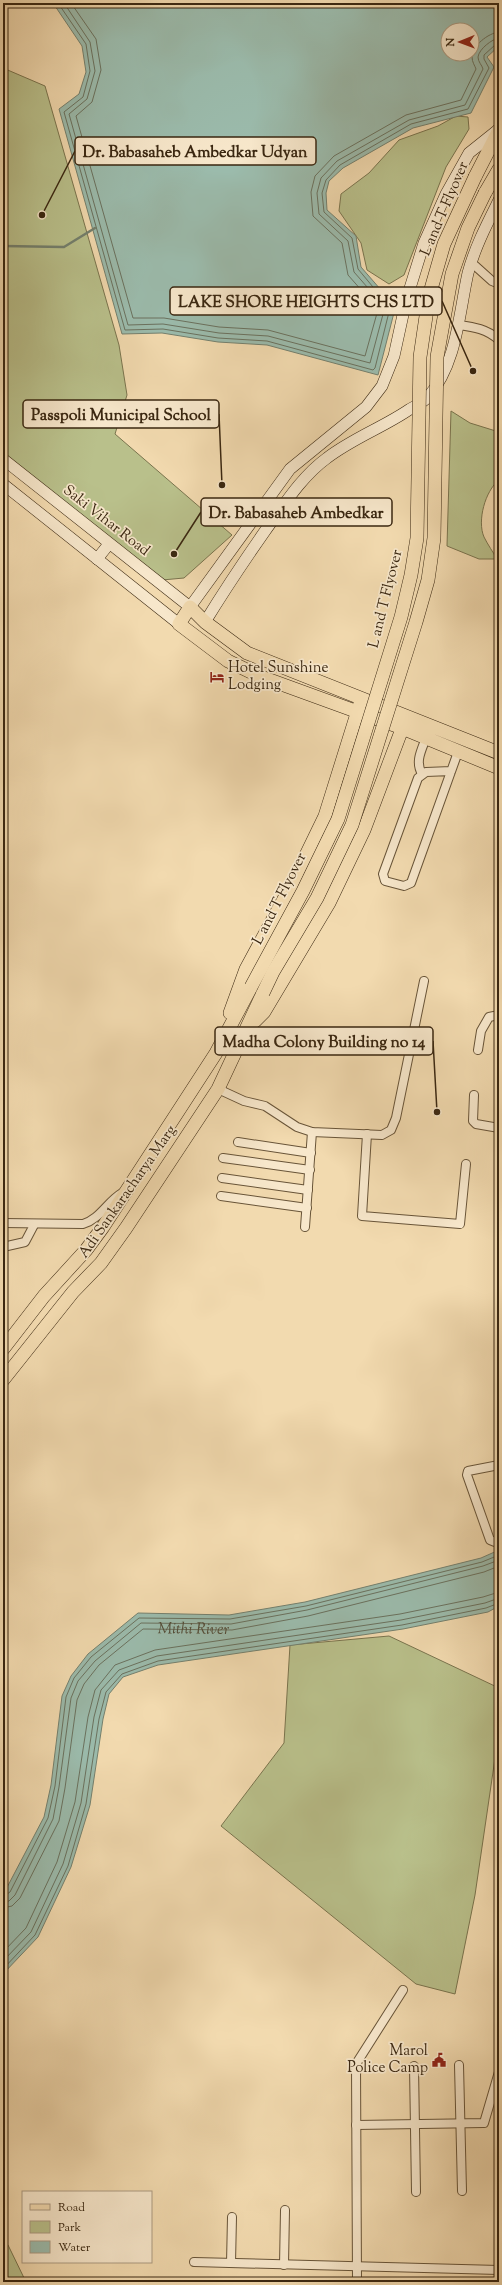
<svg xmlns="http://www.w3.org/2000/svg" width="502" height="2285" viewBox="0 0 502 2285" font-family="'Sorts Mill Goudy',serif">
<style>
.green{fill:#b9c08b;stroke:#7a744e}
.water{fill:#9bbbac;stroke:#74806e;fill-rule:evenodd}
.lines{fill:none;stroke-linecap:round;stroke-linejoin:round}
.shore{stroke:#6a715e;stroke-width:1}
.stream{stroke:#74806e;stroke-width:2.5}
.street-casing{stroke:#685438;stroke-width:10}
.secondary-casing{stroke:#3a2711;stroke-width:12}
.primary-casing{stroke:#3a2711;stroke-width:14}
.street{stroke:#f7e7cb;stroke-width:8}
.secondary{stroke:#f7e7cb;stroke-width:11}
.primary{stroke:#f2daaf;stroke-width:13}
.primary-bridge-casing{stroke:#3a2711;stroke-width:14;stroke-linecap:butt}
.primary-bridge{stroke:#f2daaf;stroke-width:13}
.labels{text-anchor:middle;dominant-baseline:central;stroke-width:3.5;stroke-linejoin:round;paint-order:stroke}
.street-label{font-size:15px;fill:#3a2711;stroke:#f7e7cb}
.poi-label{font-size:15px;fill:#3a2711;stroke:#f7e7cb;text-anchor:start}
.water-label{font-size:16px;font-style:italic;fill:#524c38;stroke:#f7e7cb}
.leader{fill:none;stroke:#3a2711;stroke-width:1.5}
.callout-dot{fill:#3a2711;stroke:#f7e7cb;stroke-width:1.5}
.callout{fill:#f7e7cb;stroke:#3a2711;stroke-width:1.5}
.callout-label{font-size:16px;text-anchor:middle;font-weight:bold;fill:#3a2711}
</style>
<rect width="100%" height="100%" fill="#f2daaf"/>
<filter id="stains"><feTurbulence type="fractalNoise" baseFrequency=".005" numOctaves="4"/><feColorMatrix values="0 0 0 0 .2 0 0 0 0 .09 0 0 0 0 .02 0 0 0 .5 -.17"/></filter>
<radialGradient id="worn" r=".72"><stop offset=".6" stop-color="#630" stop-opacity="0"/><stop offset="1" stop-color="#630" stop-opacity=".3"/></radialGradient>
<!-- green -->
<g class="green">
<path d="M3,68L45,86L119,345L127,395L115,434L232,535L184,578L151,581L3,456Z"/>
<path d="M456,116L468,117L469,129L446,167L404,275L389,284L367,270L361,243L339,211L341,194L369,173L399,140L438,126Z"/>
<path d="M451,411L470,423L499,432V480C485,491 477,521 484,537C488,545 493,552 497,559H479L447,546Z"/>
<path d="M389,1636L499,1688V1731L475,1895L455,1994L416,1984L221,1826L284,1743L290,1645Z"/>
<path d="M3,2239L8,2245L26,2282H3Z"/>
</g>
<!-- water -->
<g class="water">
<path d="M53,3H499V46L487,57L494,67L471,113L413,128L343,168L329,181L326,193L327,210L356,236L361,267L381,290L398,297L378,375L267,345L218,342L162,333L122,334L59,109L79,94L86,72L82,46ZM448,30H472V54H448Z"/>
<path d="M499,1550V1606L488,1612L403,1629L158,1665L123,1677L109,1694L103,1719L90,1805L71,1867L38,1937L3,1974V1895L44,1817L51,1785L62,1696L71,1676L88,1654L138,1613L229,1615L305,1602L481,1558Z"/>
</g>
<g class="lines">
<!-- shore -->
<g class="shore">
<path d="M58,3L86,44L90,71L83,97L64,112L125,330L163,329L218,338L267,341L373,370L375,368L392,300L378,293L358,269L352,238L324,212L322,193L326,180L340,165L411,124L468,109L489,68L484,59V55L495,45L499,44"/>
<path d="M64,3L90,42L95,71L87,99L69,114L128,325L163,324L219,333L268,336L370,363L386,303L375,296L354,272L348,241L319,214L317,193L321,178L337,161L409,120L465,105L483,69C482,65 478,62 478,57C479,49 492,39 499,38"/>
<path d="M71,3L96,39L101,70L92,102L76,116L133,318H164L219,327L268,330L365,356L379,306L370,300L348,275L342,243L313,216L311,192L315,176L334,156L406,115L461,100L476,69C475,66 472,62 472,57C472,46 488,33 499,32"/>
<path d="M3,1897L10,1892L48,1818L55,1786L66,1697L74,1678L91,1657L139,1618L230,1619L306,1606L482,1562L499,1555"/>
<path d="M3,1902L9,1901L15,1895L53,1819L59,1787L71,1698L78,1681L95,1661L141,1623L231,1624L307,1610L483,1566L499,1560"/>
<path id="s1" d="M3,1908L12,1906L20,1898L59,1821L65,1788L77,1700L84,1684L99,1665L143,1629L232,1630L308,1616L484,1572L499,1566"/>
<path d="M3,1952L26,1928L57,1862L75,1802L88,1717L95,1690L115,1665L155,1650L400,1614L483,1597L499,1592"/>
<path d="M3,1961L31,1932L63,1864L81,1803L94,1717L101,1690L119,1670L157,1656L401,1620L485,1603L499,1598"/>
<path d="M3,1969L35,1935L68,1866L86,1804L99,1719L106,1692L122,1674L158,1661L402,1625L486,1608L499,1603"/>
</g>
<!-- stream -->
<path class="stream" d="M3,246L64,247L95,228"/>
<defs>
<g id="street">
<path d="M472,263L492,281L499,284"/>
<path d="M459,325C474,327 487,329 499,340"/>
<path d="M451,771L426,772L418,778L383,874L385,881L404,886L411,883L458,752"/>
<path d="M422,774C415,762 421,751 426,738"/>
<path d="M478,1050L481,1031L489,1017L499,1015"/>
<path d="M218,1089L244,1101L265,1106L297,1127L312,1132L382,1135L391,1130L396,1118L424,981"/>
<path d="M474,1095L473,1121L476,1124L499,1128"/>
<path d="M367,1134L362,1216L460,1224L466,1164"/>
<path d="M238,1142L311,1153"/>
<path d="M223,1158L310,1170"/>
<path d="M222,1178L308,1190"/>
<path d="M221,1196L307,1208"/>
<path d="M3,1223L83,1224C100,1219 107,1202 122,1193"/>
<path d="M305,1227L312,1132"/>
<path d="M3,1247L25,1242L34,1225"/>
<path d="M499,1465L468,1471L467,1475L490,1540L495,1542L499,1541"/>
<path d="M499,1621V1624"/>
<path d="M459,2065L462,2191"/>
<path d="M414,2066L416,2192"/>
<path d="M356,2125L484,2123L499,2072"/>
<path d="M194,2262L499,2270"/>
<path d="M231,2263L232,2217"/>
<path d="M284,2265L285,2210"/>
<path d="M357,2282L356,2064L403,1990"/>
</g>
<g id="secondary">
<path d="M3,459L190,607L290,469L366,407L382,386L394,356L406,301L424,243L446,194L469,153L499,129"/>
<path d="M3,484L179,624"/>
<path d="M97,559L109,544"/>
<path d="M205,622C224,591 244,561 265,531C284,505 301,477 327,458C353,438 384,427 410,409C416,406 423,402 428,397C457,364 459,313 468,273C475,247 487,224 499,200"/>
</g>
<g id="primary">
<path d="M475,177L499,130"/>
<path d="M485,193L499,169"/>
<path d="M499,753L247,653L205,622L190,607L179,624L228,661L259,676L402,728L499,768"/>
<path d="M230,1013L246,969L291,886L325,816L360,704"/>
<path d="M255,1021L264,1012L329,903L364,830L405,721"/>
<path d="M3,1349L44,1296L86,1250L103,1227L216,1053L251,987"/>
<path d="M3,1380L73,1292L101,1263L126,1228L218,1089L263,993"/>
</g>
</defs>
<!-- street casing -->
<use href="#street" class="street-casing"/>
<!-- secondary casing -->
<use href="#secondary" class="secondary-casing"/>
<!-- primary casing -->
<use href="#primary" class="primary-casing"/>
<!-- street -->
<use href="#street" class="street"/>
<!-- secondary -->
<use href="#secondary" class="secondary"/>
<!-- primary -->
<use href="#primary" class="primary"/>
<defs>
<g id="primary-bridge">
<path d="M251,987L303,891L338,819L401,617L411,575L417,538L420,357L429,296L444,244L475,177"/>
<path d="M263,993L273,972L317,898L352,825L416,622L428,580L434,538L437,357L452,274L468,228L485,193"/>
</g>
</defs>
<!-- primary-bridge casing -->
<use href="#primary-bridge" class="primary-bridge-casing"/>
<!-- primary-bridge -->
<use href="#primary-bridge" class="primary-bridge"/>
</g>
<!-- icons -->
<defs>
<symbol id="hotel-bare" viewBox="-9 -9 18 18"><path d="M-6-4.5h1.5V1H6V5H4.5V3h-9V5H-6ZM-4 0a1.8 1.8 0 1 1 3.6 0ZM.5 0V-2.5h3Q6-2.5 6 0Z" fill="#8f2418" stroke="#f7e7cb" stroke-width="2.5" paint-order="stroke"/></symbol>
<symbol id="civic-bare" viewBox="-9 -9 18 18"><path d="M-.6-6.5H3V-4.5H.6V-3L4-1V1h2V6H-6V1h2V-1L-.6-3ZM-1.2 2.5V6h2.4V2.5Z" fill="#8f2418" stroke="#f7e7cb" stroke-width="2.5" paint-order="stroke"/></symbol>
</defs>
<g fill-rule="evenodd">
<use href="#hotel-bare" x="207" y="667" width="20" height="20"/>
<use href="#civic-bare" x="429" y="2050" width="20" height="20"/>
</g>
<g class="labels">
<!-- street labels -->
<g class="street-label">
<text transform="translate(445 209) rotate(-67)">L and T Flyover</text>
<text transform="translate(106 521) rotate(38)">Saki Vihar Road</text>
<text transform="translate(386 599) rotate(-76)">L and T Flyover</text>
<text transform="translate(280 899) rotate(-63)">L and T Flyover</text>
<text transform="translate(128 1192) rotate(-55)">Adi Sankaracharya Marg</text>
</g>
<!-- poi labels -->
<g class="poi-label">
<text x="228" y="668">Hotel Sunshine<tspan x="228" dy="17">Lodging</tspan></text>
<text x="428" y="2051" text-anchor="end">Marol<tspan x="428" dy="17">Police Camp</tspan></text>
</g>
<!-- water labels -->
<g class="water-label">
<text stroke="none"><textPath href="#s1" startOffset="378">Mithi River</textPath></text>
</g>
</g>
<!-- callouts -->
<path class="leader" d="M42 215L75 151M473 371L442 301M222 485L219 414M174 554L201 512M437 1112L433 1041"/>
<g class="callout-dot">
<circle cx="42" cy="215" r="4"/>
<circle cx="473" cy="371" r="4"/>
<circle cx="222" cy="485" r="4"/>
<circle cx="174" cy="554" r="4"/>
<circle cx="437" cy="1112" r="4"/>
</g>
<g class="callout">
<rect x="75" y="137" width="241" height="28" rx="4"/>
<rect x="170" y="287" width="272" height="28" rx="4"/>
<rect x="23" y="400" width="196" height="28" rx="4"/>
<rect x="201" y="498" width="191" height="28" rx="4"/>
<rect x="215" y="1027" width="218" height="28" rx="4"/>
</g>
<g class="callout-label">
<text x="195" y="157">Dr. Babasaheb Ambedkar Udyan</text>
<text x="306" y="307">LAKE SHORE HEIGHTS CHS LTD</text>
<text x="121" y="420">Passpoli Municipal School</text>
<text x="296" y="518">Dr. Babasaheb Ambedkar</text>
<text x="324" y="1047">Madha Colony Building no 14</text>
</g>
<!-- margin -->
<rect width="502" height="2285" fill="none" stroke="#f2daaf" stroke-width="16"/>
<rect x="4" y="4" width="494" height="2277" fill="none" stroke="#3a2711" stroke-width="2"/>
<rect x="8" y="8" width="486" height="2269" fill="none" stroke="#3a2711"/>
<!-- legend -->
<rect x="22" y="2191" width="130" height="72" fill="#f7e7cb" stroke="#ab9a81"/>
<rect x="30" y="2204" width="20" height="6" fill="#f2daaf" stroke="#ab9a81"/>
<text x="58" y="2211" font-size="12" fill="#3a2711">Road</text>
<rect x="30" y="2221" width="20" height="12" fill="#b9c08b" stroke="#ab9a81"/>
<text x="58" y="2231" font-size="12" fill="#3a2711">Park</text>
<rect x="30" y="2241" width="20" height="12" fill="#9bbbac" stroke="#ab9a81"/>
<text x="58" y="2251" font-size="12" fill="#3a2711">Water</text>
<!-- north arrow -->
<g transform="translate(460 42) rotate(269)"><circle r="19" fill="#f7e7cb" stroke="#ab9a81"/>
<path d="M0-3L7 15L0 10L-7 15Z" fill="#8f2418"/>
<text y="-6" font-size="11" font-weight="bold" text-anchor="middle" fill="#3a2711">N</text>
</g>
<rect width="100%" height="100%" filter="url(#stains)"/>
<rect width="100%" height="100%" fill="url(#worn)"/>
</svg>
